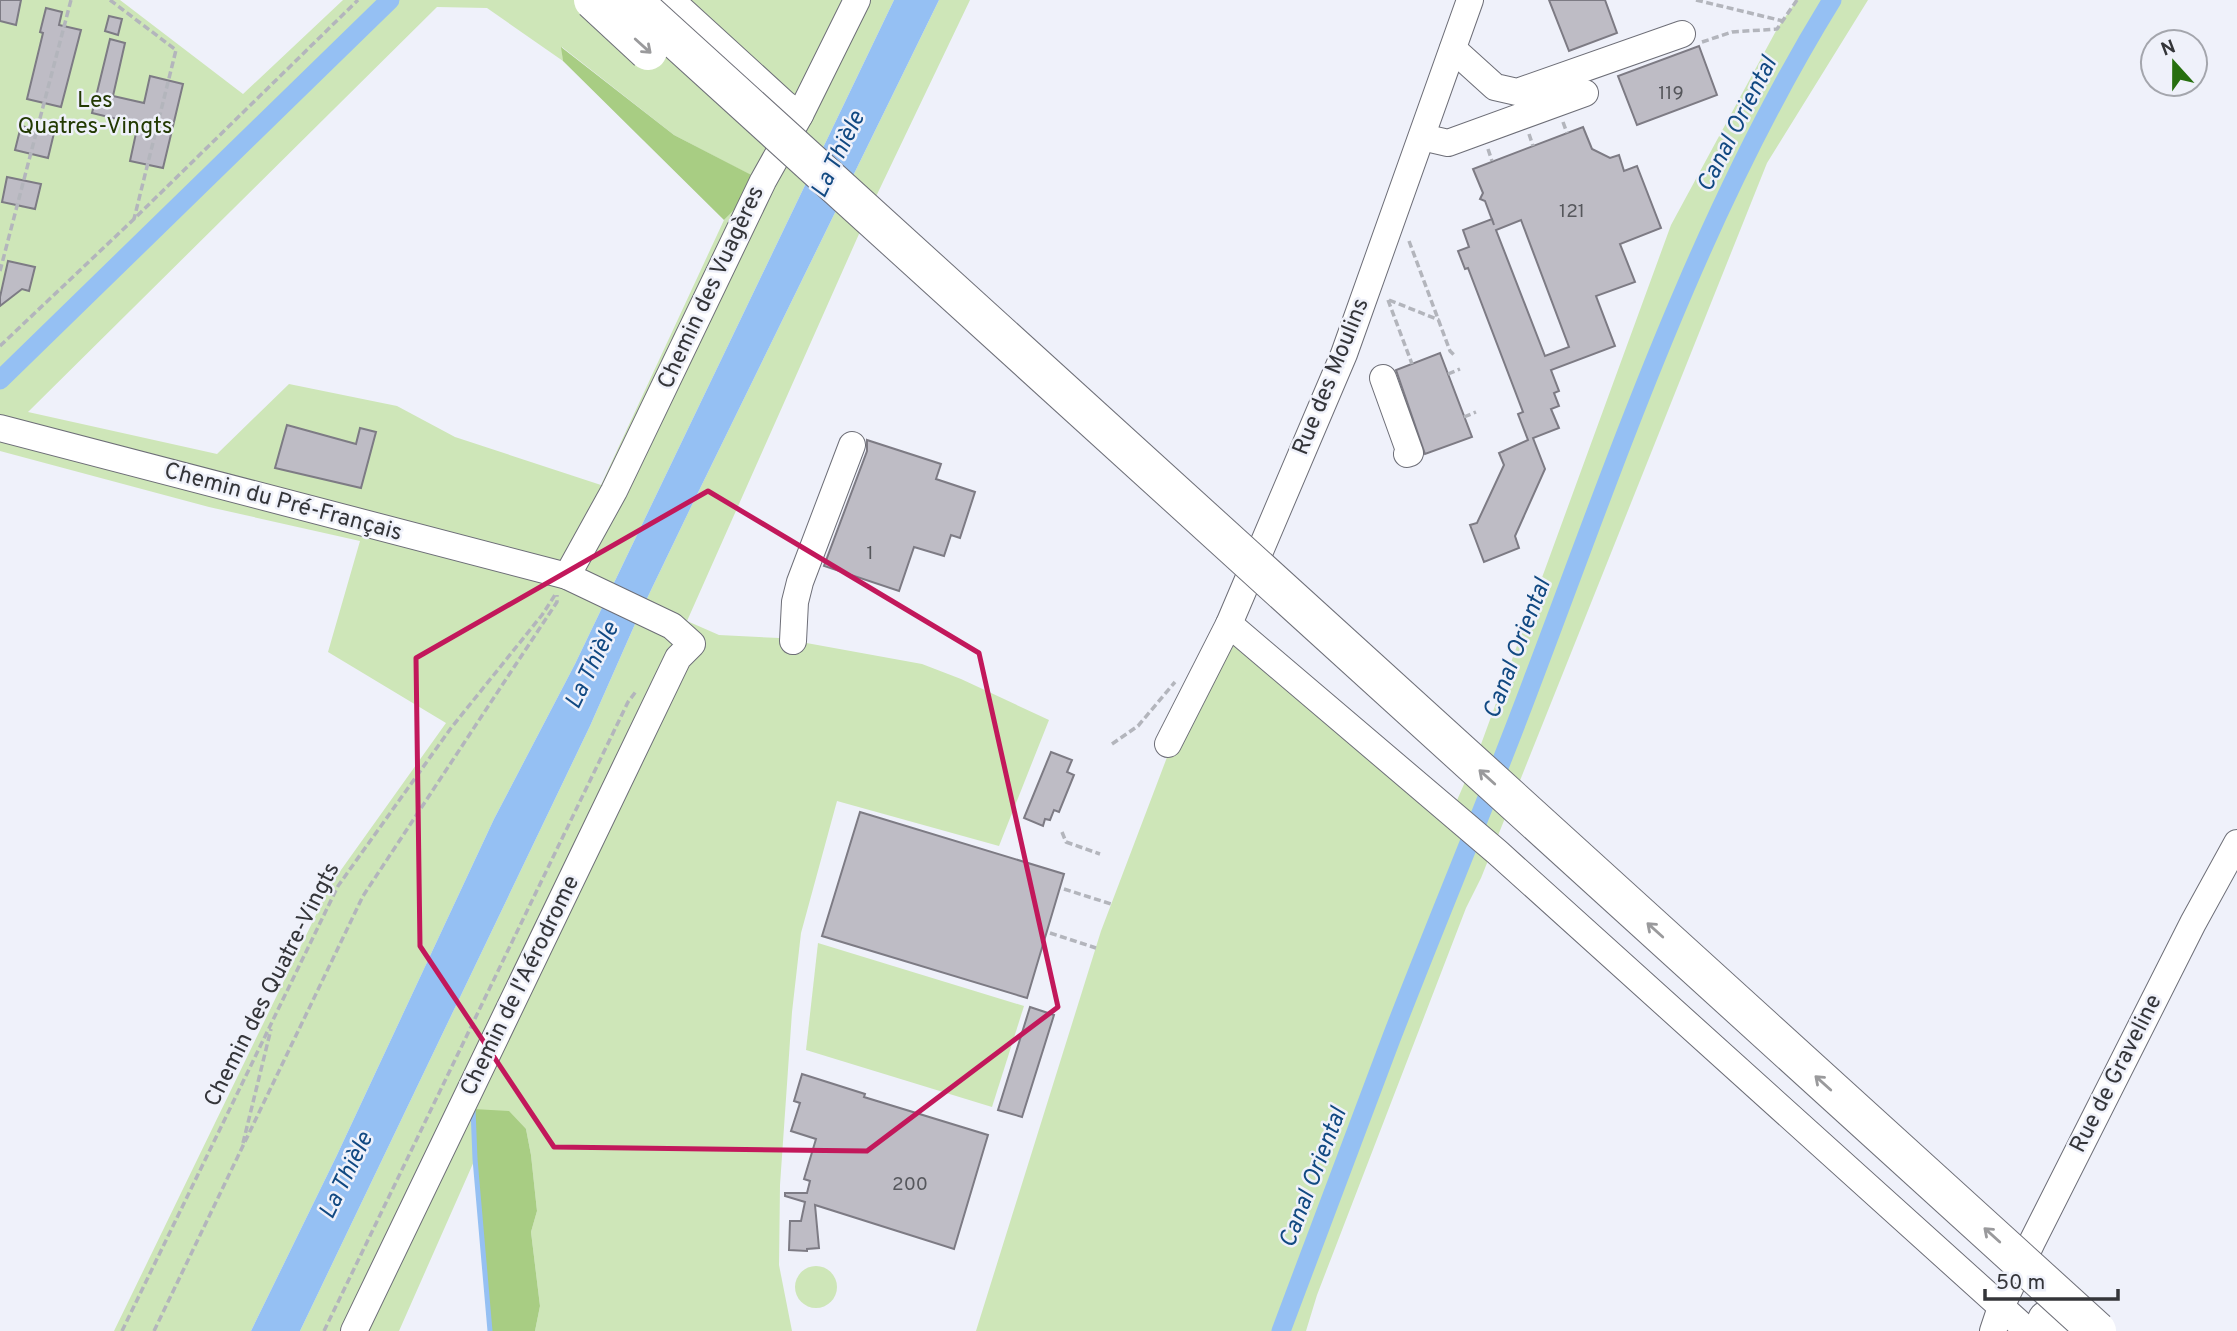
<svg xmlns="http://www.w3.org/2000/svg" width="2237" height="1331" viewBox="0 0 2237 1331" font-family="Overpass,sans-serif">
<style>
.green{fill:#cee6b8;fill-rule:evenodd}
.forest{fill:#a8cd83}
.water{fill:#95c0f3}
.lines{fill:none;stroke-linecap:round;stroke-linejoin:round}
.stream{stroke:#95c0f3;stroke-width:5}
.canal{stroke:#95c0f3;stroke-width:19}
.building{fill:#bebcc5;stroke:#7d7b84;stroke-width:2;fill-rule:evenodd}
.minor-casing{stroke:#6d6e77;stroke-width:28}
.highway-casing{stroke:#6d6e77;stroke-width:40}
.path{stroke:#b3b5bc;stroke-width:3.5;stroke-dasharray:7 3.5;stroke-linecap:butt}
.minor{stroke:#fff;stroke-width:26}
.highway{stroke:#fff;stroke-width:38}
.highway-bridge-casing{stroke:#6d6e77;stroke-width:40;stroke-linecap:butt}
.highway-bridge{stroke:#fff;stroke-width:38}
.oneway{stroke:#9a9a9c}
.marked{fill:none;stroke:#c2185b;stroke-width:5;stroke-linejoin:round}
.labels{text-anchor:middle;dominant-baseline:central;stroke-width:5;stroke-linejoin:round;paint-order:stroke}
.number-label{font-size:19px;fill:#56575c}
.park-label{font-size:23px;fill:#233a03;stroke:#eff1fa}
.street-label{font-size:23px;fill:#343539;stroke:#eff1fa}
.water-label{font-size:24px;font-style:italic;fill:#114982;stroke:#eff1fa}
</style>
<rect width="100%" height="100%" fill="#eff1fa"/>
<!-- green -->
<g class="green">
<path d="M0,0H120L243,94L343,0H894L575,664L494,819L337,1155L251,1331H114L331,884L446,723L328,652L360,541L209,507L0,451ZM437,7L487,8L563,61L562,47L674,135L762,181L724,220L601,485L455,437L397,406L289,384L217,454L28,412Z"/>
<path d="M939,0H970L871,207L687,621L719,635L779,638L922,664L961,679L1049,720L999,846L837,801L801,933L792,1012L780,1185L779,1265L792,1331H535L540,1306L531,1232L537,1211L531,1155L526,1129L473,1110L475,1159L399,1331H300L590,726L639,615L690,509Z"/>
<path d="M1797,0H1868L1767,163L1481,878L1466,908L1317,1295L1306,1331H976L1101,931L1169,752L1229,624L1452,812L1480,747L1671,225L1777,29Z"/>
<path d="M818,943L1024,1006L992,1107L806,1050Z"/>
<circle cx="816" cy="1287" r="21"/>
</g>
<!-- forest -->
<g class="forest">
<path d="M561,47L674,135L763,181L724,220L563,61Z"/>
<path d="M473,1109L509,1111L526,1129L531,1155L537,1211L531,1232L540,1306L535,1331H490L475,1159Z"/>
</g>
<!-- water -->
<path class="water" d="M894,0H939L690,509L639,615L590,726L300,1331H251L337,1155L494,819L575,664Z"/>
<g class="lines">
<!-- stream -->
<path class="stream" d="M473,1109L475,1159L490,1331"/>
<!-- canal -->
<g class="canal">
<path d="M0,380L390,0"/>
<path d="M1281,1331C1318,1234 1354,1136 1391,1039C1437,920 1487,802 1532,682C1620,450 1701,212 1832,0"/>
</g>
</g>
<!-- building -->
<g class="building">
<path d="M0,0H21L16,25L0,21Z"/>
<path d="M1549,0H1605L1617,33L1569,51Z"/>
<path d="M46,8L62,12L59,25L81,30L61,107L27,99L43,33L40,32Z"/>
<path d="M109,16L122,19L118,35L105,31Z"/>
<path d="M110,39L125,43L113,96L144,103L150,76L183,84L163,168L130,161L138,124L92,113Z"/>
<path d="M1699,46L1717,95L1637,125L1618,76Z"/>
<path d="M21,126L54,133L48,158L15,150Z"/>
<path d="M1583,127L1592,149L1610,158L1619,155L1624,171L1637,166L1661,228L1620,244L1635,282L1596,296L1615,346L1551,370L1559,391L1554,393L1559,406L1551,409L1559,428L1533,438L1545,469L1515,536L1519,548L1484,562L1470,525L1477,523L1504,465L1499,453L1528,440L1518,414L1523,412L1468,268L1465,269L1458,251L1469,247L1463,230L1492,219L1494,225L1485,201L1480,199L1483,193L1473,169ZM1521,220L1569,347L1545,356L1496,230Z"/>
<path d="M7,177L41,184L35,209L2,202Z"/>
<path d="M8,261L35,267L29,291L22,289L0,306V297Z"/>
<path d="M1440,353L1472,437L1425,454L1396,370Z"/>
<path d="M287,425L356,444L360,428L376,432L361,488L275,468Z"/>
<path d="M867,440L941,464L936,479L975,492L960,538L951,535L944,556L914,547L899,591L824,566L867,451Z"/>
<path d="M1051,752L1072,760L1067,772L1074,775L1059,812L1054,810L1050,820L1045,819L1043,826L1024,818Z"/>
<path d="M860,812L1064,874L1027,998L822,936Z"/>
<path d="M1030,1007L1054,1015L1022,1117L998,1110Z"/>
<path d="M802,1074L865,1094L864,1097L988,1135L954,1249L815,1205L819,1248L807,1249V1251L789,1250L790,1221H801L805,1202L785,1196V1193H807L810,1181L804,1179L816,1139L791,1131L800,1103L794,1101Z"/>
</g>
<g class="lines">
<defs>
<g id="minor">
<path d="M671,0L785,104L800,115"/>
<path d="M1453,49L1495,87L1517,92L1682,34"/>
<path d="M1422,137L1448,143L1585,93"/>
<path d="M1383,378L1410,453L1407,454"/>
<path d="M0,428L567,576L672,626L692,644L678,658L354,1331"/>
<path d="M567,576L614,491L763,181L800,115L857,0"/>
<path d="M1229,624L1497,852L2028,1331"/>
<path d="M793,641L795,602L800,582L852,445"/>
<path d="M1168,744L1229,624L1344,354L1470,0"/>
<path d="M1993,1331L2001,1307L2032,1242L2193,923L2237,843"/>
</g>
<path id="highway" d="M2047,1320L2059,1331"/>
</defs>
<!-- minor casing -->
<use href="#minor" class="minor-casing"/>
<!-- highway casing -->
<use href="#highway" class="highway-casing"/>
<!-- path -->
<g class="path">
<path d="M110,0L176,50L134,219"/>
<path d="M1696,0L1783,21"/>
<path d="M1702,42L1732,32L1777,29L1797,0"/>
<path d="M1563,122L1567,133"/>
<path d="M1529,134L1533,146"/>
<path d="M1488,149L1492,161"/>
<path d="M1409,241L1450,351L1455,356"/>
<path d="M0,271L71,0"/>
<path d="M1388,300L1412,364"/>
<path d="M1389,300L1439,320"/>
<path d="M0,346L134,219L358,0"/>
<path d="M1448,374L1460,369"/>
<path d="M1464,417L1476,412"/>
<path d="M1112,744L1138,726L1175,682"/>
<path d="M1062,832L1066,842L1100,854"/>
<path d="M1064,889L1111,904"/>
<path d="M1050,933L1096,948"/>
<path d="M243,1143L271,1029"/>
<path d="M122,1331L338,886L451,728L542,615L555,595"/>
<path d="M154,1331L363,896L557,602V595"/>
<path d="M324,1331L628,702L637,690"/>
</g>
<!-- minor -->
<use href="#minor" class="minor"/>
<!-- highway -->
<use href="#highway" class="highway"/>
<defs>
<g id="highway-bridge">
<path d="M593,0L648,51"/>
<path d="M632,0L2097,1331"/>
</g>
</defs>
<!-- highway-bridge casing -->
<use href="#highway-bridge" class="highway-bridge-casing"/>
<!-- highway-bridge -->
<use href="#highway-bridge" class="highway-bridge"/>
</g>
<!-- one-way arrows -->
<defs><path id="oneway-shaft" d="M-6 0H5M1.5-3L5.5 0L1.5 3" fill="none" stroke-width="1.6" stroke-linecap="round" stroke-linejoin="round" transform="scale(1.75)"/></defs>
<g class="oneway">
<use href="#oneway-shaft" transform="translate(643 46) rotate(42)"/>
<use href="#oneway-shaft" transform="translate(1487 777) rotate(-138)"/>
<use href="#oneway-shaft" transform="translate(1655 930) rotate(-138)"/>
<use href="#oneway-shaft" transform="translate(1823 1083) rotate(-138)"/>
<use href="#oneway-shaft" transform="translate(1992 1235) rotate(-138)"/>
</g>
<!-- marked area -->
<path class="marked" d="M708,491L979,653L1058,1007L867,1151L554,1147L420,946L416,658Z"/>
<g class="labels">
<!-- number labels -->
<g class="number-label">
<text x="1671" y="94">119</text>
<text x="1572" y="212">121</text>
<text x="870" y="554">1</text>
<text x="910" y="1185">200</text>
</g>
<!-- park labels -->
<g class="park-label">
<text x="95" y="101">Les<tspan x="95" dy="26">Quatres-Vingts</tspan></text>
</g>
<!-- street labels -->
<g class="street-label">
<text transform="translate(712 288) rotate(-65)">Chemin des Vuagères</text>
<text transform="translate(1332 377) rotate(-68)">Rue des Moulins</text>
<text transform="translate(283 503) rotate(15)">Chemin du Pré-Français</text>
<text transform="translate(273 985) rotate(-63)">Chemin des Quatre-Vingts</text>
<text transform="translate(521 986) rotate(-64)">Chemin de l'Aérodrome</text>
<text transform="translate(2117 1074) rotate(-63)">Rue de Graveline</text>
</g>
<!-- water labels -->
<g class="water-label">
<text transform="translate(1738 125) rotate(-63)">Canal Oriental</text>
<text transform="translate(839 155) rotate(-64)">La Thièle</text>
<text transform="translate(1518 649) rotate(-69)">Canal Oriental</text>
<text transform="translate(593 666) rotate(-64)">La Thièle</text>
<text transform="translate(347 1176) rotate(-64)">La Thièle</text>
<text transform="translate(1314 1178) rotate(-69)">Canal Oriental</text>
</g>
</g>
<!-- north arrow -->
<g transform="translate(2174 63) rotate(339)"><circle r="33" fill="#eff1fa" stroke="#a4a6ad" stroke-width="2"/>
<path d="M0-5L12 26L0 18L-12 26Z" fill="#276f0f"/>
<text y="-10" font-size="19" font-weight="bold" text-anchor="middle" fill="#343539">N</text>
</g>
<!-- scale -->
<path d="M1985 1289v10h133v-10" fill="none" stroke="#343539" stroke-width="3.5"/>
<text x="1996" y="1289" font-size="21" fill="#343539" stroke="#eff1fa" stroke-width="5" paint-order="stroke">50 m</text>
</svg>
